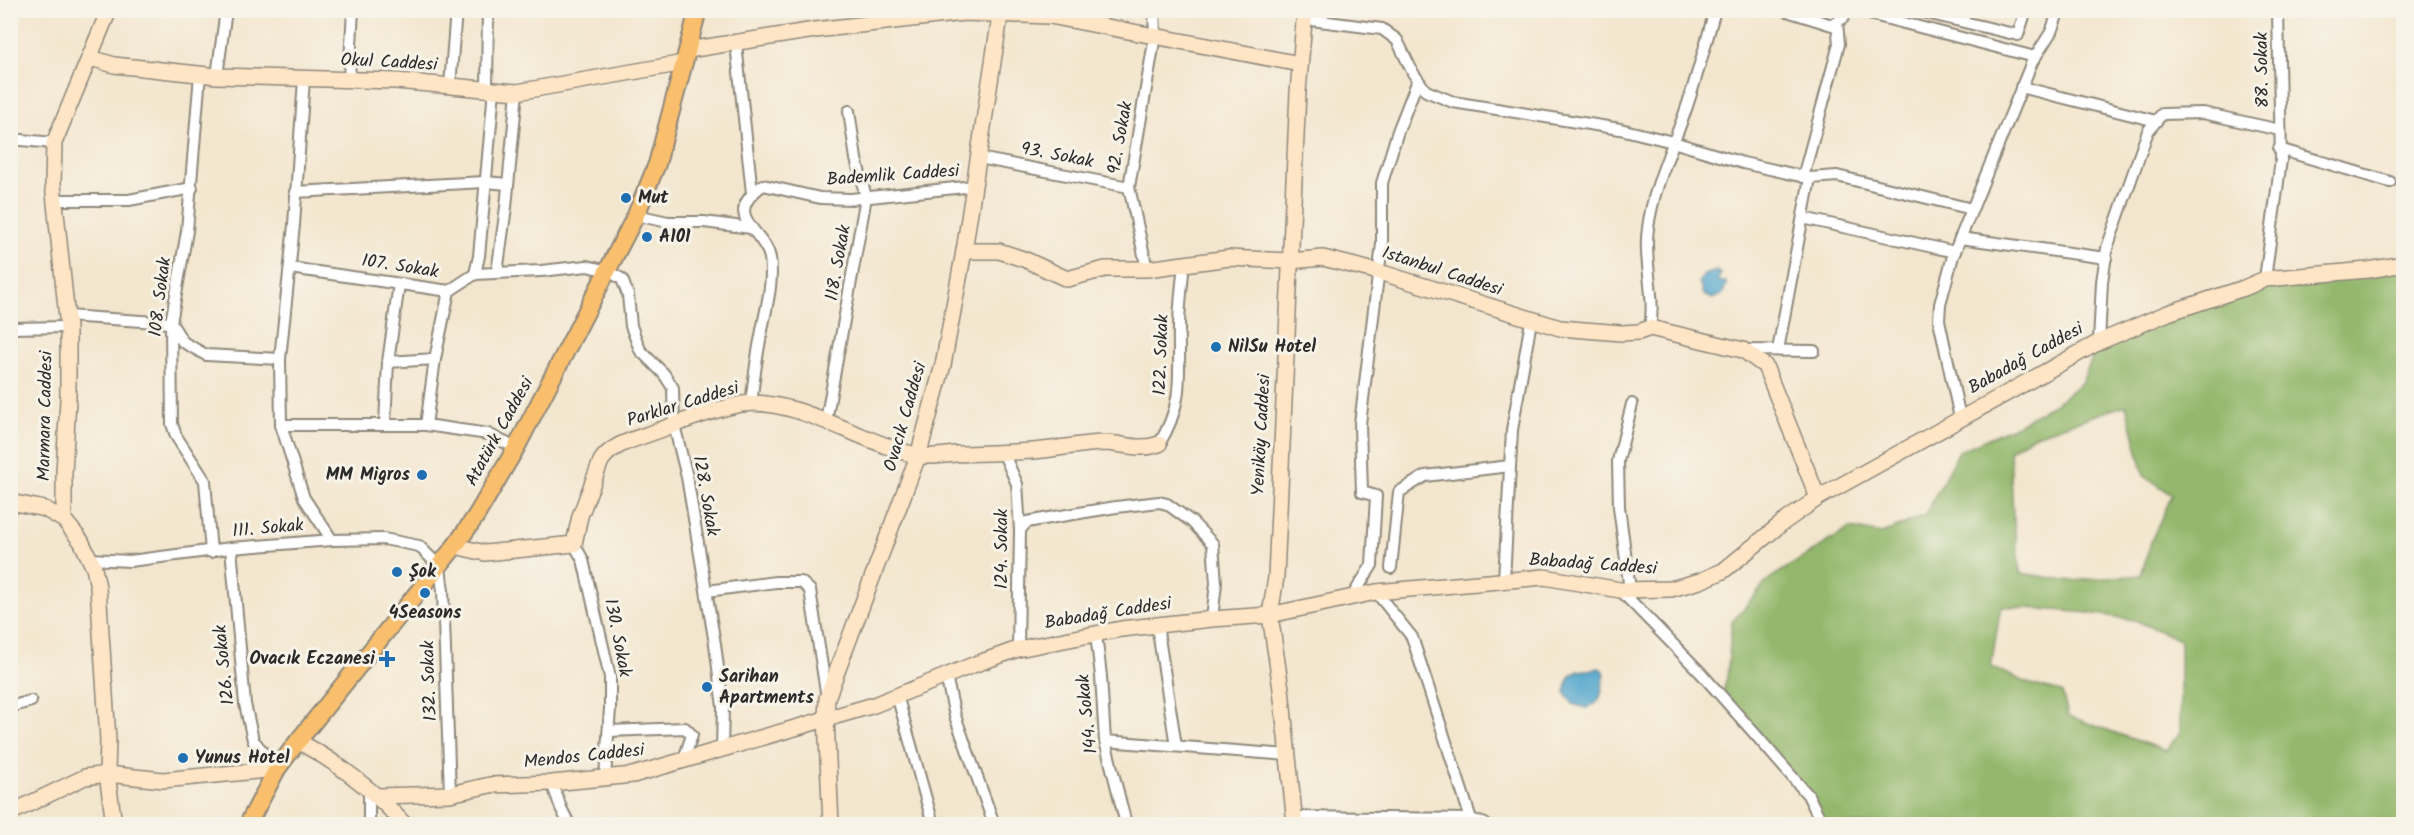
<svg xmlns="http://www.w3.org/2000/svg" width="2414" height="835" viewBox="0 0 2414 835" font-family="Kalam,sans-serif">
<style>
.forest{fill:#93b76c;stroke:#5f714c;stroke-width:1.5;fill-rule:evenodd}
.water{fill:#4fa4cb;stroke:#3d687b;stroke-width:1.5}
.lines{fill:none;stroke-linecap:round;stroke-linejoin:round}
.street-casing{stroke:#8f887c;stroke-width:14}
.secondary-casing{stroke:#8f887c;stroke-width:18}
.primary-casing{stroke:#8f887c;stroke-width:20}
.street{stroke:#fff;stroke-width:10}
.secondary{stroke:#fde5c5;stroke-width:15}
.primary{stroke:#f9bf6d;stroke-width:16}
.poi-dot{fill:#1f6fb2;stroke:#f7f3e8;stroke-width:2}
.labels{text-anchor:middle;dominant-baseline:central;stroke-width:6;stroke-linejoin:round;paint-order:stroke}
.street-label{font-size:18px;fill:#2b2b2b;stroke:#f7f3e8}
.poi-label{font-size:18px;font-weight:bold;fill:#2b2b2b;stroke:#f7f3e8;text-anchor:start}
</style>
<rect width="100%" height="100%" fill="#f7f3e8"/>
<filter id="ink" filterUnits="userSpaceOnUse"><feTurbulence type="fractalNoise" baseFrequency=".0167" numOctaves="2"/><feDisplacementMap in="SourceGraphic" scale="12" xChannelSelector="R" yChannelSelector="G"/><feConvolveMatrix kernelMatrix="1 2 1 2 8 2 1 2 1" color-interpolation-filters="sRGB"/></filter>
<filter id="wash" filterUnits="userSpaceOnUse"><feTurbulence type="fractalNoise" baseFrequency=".008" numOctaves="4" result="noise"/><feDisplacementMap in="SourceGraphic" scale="24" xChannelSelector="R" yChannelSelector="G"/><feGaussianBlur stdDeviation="1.35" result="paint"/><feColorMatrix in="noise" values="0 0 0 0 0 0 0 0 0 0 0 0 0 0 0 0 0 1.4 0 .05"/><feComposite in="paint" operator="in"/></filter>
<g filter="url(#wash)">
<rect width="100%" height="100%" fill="#f3e6ce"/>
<!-- forest -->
<path class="forest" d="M2403,264V824H1820L1815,806L1722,696L1727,677L1732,622L1769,579L1850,528L1882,534L1925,515L1959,451L2020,424L2060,400L2082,382L2099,342L2244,288ZM2126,405L2144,475L2172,495L2152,539L2141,575L2072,581L2020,573L2013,517L2010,450L2033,436ZM2001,606L2090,613L2135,620L2180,640V732L2166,751L2068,716L2062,692L2030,684L1991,667Z"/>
<!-- water -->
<g class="water">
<path d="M1716,271L1721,274L1718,278L1720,282H1726V285L1722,295L1712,299L1703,294L1699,282L1704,275Z"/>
<path d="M1599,668L1604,671L1605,676C1599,689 1606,703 1586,708L1573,704L1565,692L1569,677C1578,668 1588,671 1599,668Z"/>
</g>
</g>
<g filter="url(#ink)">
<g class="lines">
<defs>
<g id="street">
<path d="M1784,10L1832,25L1843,18L1847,10"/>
<path d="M1854,10L2035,57"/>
<path d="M1914,10L2018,35L2026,10"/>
<path d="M1304,19L1382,29L1397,40L1413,73L1426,91L1453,102L1620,129L1673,142L1743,163L1810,178L1837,176L1972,209"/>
<path d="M736,44L752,193"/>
<path d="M200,74L187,231L171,323L172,424L176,436L205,481L211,552"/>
<path d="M217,76L226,10"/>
<path d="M304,79L294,225L280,359L281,425L304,498L332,540"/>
<path d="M349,79L353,10"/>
<path d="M450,86L456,10"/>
<path d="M2021,87L2156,121"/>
<path d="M487,90L488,10"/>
<path d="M10,139L54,143"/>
<path d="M2279,149L2390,182"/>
<path d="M979,158L1129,187"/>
<path d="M1803,177L1839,44L1837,22"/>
<path d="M295,192L485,182L508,184"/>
<path d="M55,200H129L192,188"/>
<path d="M636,215L668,222H704L751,228"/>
<path d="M1803,218L1955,252"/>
<path d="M1960,238L2106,258"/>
<path d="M290,268L449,291L475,274L541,271L587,266L608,271L622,279L628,295L631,326L640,350L664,374L673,388L674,425L687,477L715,644L723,707L722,750"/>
<path d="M1147,269L1129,187L1155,36L1154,10"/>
<path d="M497,273L506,207L517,92"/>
<path d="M475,274L479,256L494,90"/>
<path d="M2265,279L2281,160L2278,10"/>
<path d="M67,316L171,323L183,342L206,355L280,359"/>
<path d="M10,328L68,327"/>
<path d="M1650,328C1656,296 1643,261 1648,228C1653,189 1670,153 1684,115C1696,81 1705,46 1715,10"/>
<path d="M2099,342L2102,282L2107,248L2148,131L2162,114L2203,113L2280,130"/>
<path d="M1743,350L1814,351"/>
<path d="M1778,350L1810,178"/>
<path d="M388,362L435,359"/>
<path d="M751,404C754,381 756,358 761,336C765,311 774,284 770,258C765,230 719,217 763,185L820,198L851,199L974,186"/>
<path d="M1960,418L1939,320L1940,304L1953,256L2032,62L2051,32L2059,10"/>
<path d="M826,421L866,197L856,159L849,111"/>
<path d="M385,424L388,362L399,284"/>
<path d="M281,425H426L488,434L516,448"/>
<path d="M426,425L435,359L449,291"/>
<path d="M1159,444C1185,402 1178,374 1179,328C1179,306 1182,285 1184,263"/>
<path d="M1003,452L1017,484L1020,530L1018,649"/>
<path d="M1020,530L1027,522L1055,517L1116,507L1159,502L1167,504L1192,522L1213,544L1216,583L1212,619"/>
<path d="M574,544L583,560L610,677V709L605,777"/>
<path d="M231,548L245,704L253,740L277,769"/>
<path d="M90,559L130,561L231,548L332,540L384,539L419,546L440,567L443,591L450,794"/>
<path d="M1391,568L1399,492L1425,476L1510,466"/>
<path d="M1504,580L1512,430L1531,321"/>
<path d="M1620,590L1700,672L1755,734L1808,795L1821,821L1820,824"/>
<path d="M1630,590L1619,507L1618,461L1632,404"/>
<path d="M707,591L776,582H801L810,590L827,698"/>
<path d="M1376,592L1412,637L1471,819"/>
<path d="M1352,597L1372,565L1376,496L1362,492L1360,424L1382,244V183L1398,131L1418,80"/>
<path d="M1157,625L1176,746"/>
<path d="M1096,634L1101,676L1105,741L1126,824"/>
<path d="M946,676L955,716L994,824"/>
<path d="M897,695L933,824"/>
<path d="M10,707L31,701"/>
<path d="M609,731L685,728L692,735L683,762"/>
<path d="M1105,741L1288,755"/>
<path d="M552,783L561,808L569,824"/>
<path d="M369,789V824"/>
<path d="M10,814L12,824"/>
<path d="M1295,817L1471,819L1485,824"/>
</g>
<g id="secondary">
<path d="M109,10L54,143L53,184L68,327V399L64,473V520L81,541L94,568L98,587L108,740L107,774L114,824"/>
<path d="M688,50L815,30L964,13L1050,16L1300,64"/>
<path d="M91,58L114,65L217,76L396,81L517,92L684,63"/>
<path d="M964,251H999L1026,260L1067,279L1105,269H1147L1229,258L1290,261L1323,258L1379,272L1560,328L1621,333L1639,332L1650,328L1743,350L1765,366L1818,498"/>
<path d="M10,502L45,509L64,520"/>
<path d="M455,546L485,553L574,544L580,516L601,461C612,443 640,438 660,430C686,420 715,409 742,404C794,396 864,444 916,455C928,458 944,455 956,454C985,453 1014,453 1043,450C1064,448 1084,443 1106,443C1125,444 1140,451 1159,444"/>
<path d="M298,741C338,763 374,790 404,824"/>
<path d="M377,796L450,794L490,785L552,783L633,775L874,705L973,665L1018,649L1121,629L1212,619L1270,615L1376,592L1544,577L1620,590L1671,589L1700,581L1723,571L1781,524L1818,498L2099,342L2168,313L2244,288L2265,279L2368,270L2404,264"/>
<path d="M10,813L85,777L107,774L163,780L277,769"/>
<path d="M831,824L826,718L827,698L918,456L943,365L964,251L1001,10"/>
<path d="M1295,824L1281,689L1270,615L1276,577L1298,92L1305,10"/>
</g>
<path id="primary" d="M248,824L277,769L298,741L455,546L476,516L516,448L636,215L657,164L698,10"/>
</defs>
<!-- street casing -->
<use href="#street" class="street-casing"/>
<!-- secondary casing -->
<use href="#secondary" class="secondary-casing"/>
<!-- primary casing -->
<use href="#primary" class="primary-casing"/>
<!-- street -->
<use href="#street" class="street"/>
<!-- secondary -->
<use href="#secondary" class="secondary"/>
<!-- primary -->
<use href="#primary" class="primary"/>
</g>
</g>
<!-- markers -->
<g class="poi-dot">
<circle cx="626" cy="198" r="6"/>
<circle cx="647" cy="237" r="6"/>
<circle cx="1216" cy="347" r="6"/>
<circle cx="422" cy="475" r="6"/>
<circle cx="397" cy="572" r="6"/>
<circle cx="425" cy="593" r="6"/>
<path d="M384 650h6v6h6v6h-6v6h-6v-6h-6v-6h6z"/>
<circle cx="707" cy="687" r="6"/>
<circle cx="183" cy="758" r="6"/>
</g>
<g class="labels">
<!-- street labels -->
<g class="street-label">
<text transform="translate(389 63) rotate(3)">Okul Caddesi</text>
<text transform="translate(2263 70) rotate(-91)">88. Sokak</text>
<text transform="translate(1121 138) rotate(-80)">92. Sokak</text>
<text transform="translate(1057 156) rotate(11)">93. Sokak</text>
<text transform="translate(893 176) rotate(-4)">Bademlik Caddesi</text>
<text transform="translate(839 263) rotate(-80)">118. Sokak</text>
<text transform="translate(400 267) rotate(9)">107. Sokak</text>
<text transform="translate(1442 272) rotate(18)">Istanbul Caddesi</text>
<text transform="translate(161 297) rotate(-83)">108. Sokak</text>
<text transform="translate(1162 355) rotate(-88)">122. Sokak</text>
<text transform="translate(2026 359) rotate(-29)">Babadağ Caddesi</text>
<text transform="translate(683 405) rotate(-17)">Parklar Caddesi</text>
<text transform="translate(46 416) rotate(-89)">Marmara Caddesi</text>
<text transform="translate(906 417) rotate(-74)">Ovacık Caddesi</text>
<text transform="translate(500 432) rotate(-61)">Atatürk Caddesi</text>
<text transform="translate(1262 435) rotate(-87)">Yeniköy Caddesi</text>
<text transform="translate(705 496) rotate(80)">128. Sokak</text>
<text transform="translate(268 529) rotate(-5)">111. Sokak</text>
<text transform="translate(1002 549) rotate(-90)">124. Sokak</text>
<text transform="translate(1593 565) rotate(4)">Babadağ Caddesi</text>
<text transform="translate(1108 614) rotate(-9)">Babadağ Caddesi</text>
<text transform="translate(617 638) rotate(79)">130. Sokak</text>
<text transform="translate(225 665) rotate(-96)">126. Sokak</text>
<text transform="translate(430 681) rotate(-92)">132. Sokak</text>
<text transform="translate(1088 714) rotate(-96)">144. Sokak</text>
<text transform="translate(584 757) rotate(-6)">Mendos Caddesi</text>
</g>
<!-- poi labels -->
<g class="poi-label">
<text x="638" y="198">Mut</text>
<text x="659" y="237">A101</text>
<text x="1228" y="347">NilSu Hotel</text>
<text x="410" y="475" text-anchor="end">MM Migros</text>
<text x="409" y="572">Şok</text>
<text x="425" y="613" text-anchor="middle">4Seasons</text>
<text x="375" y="659" text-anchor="end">Ovacık Eczanesi</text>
<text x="719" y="677">Sarihan<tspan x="719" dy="21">Apartments</tspan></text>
<text x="195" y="758">Yunus Hotel</text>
</g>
</g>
<!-- margin -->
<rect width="2414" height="835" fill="none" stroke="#f7f3e8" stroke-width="36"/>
</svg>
